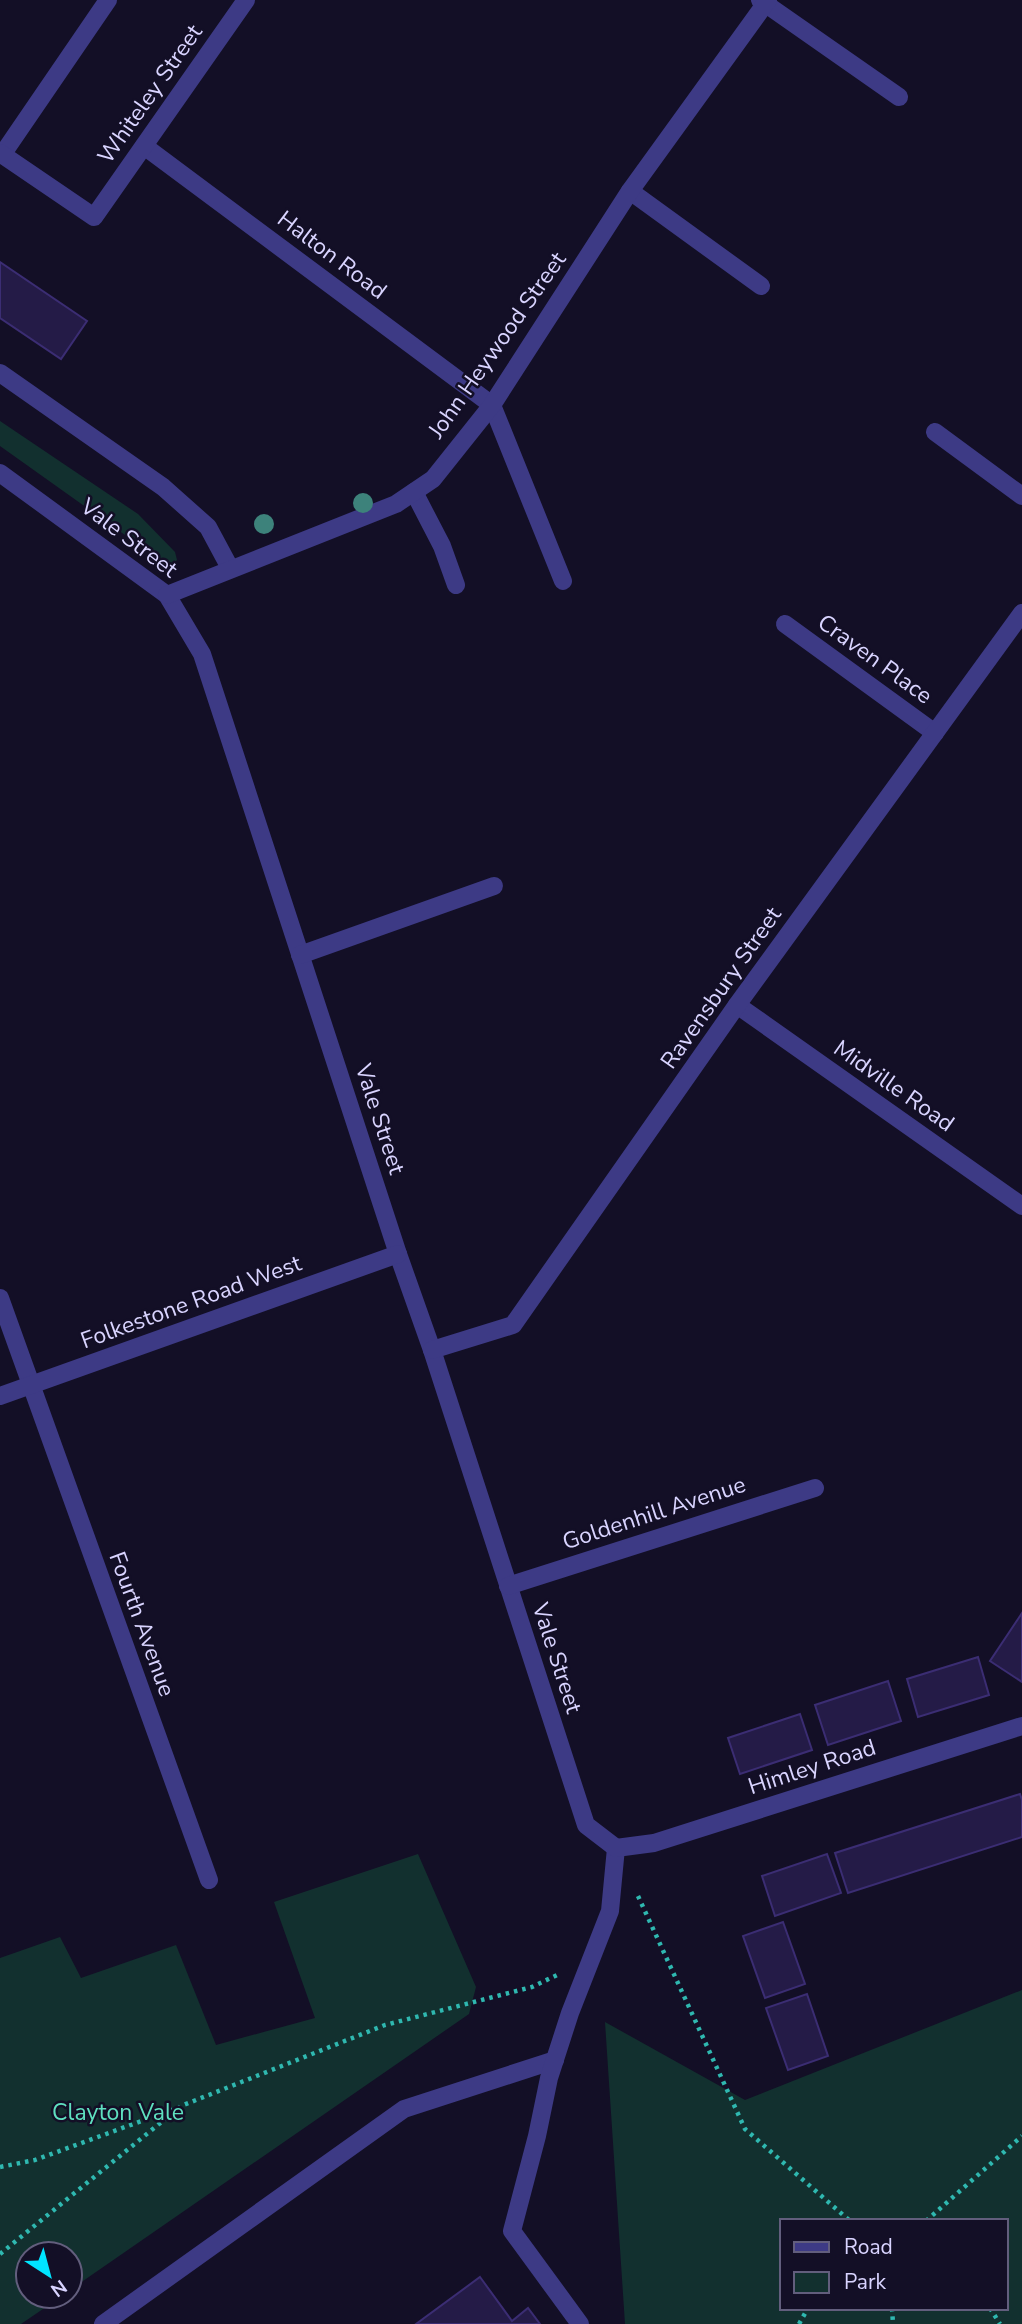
<svg xmlns="http://www.w3.org/2000/svg" width="1022" height="2324" viewBox="0 0 1022 2324" font-family="'Nunito Sans',sans-serif">
<style>
.green{fill:#12302f;fill-rule:evenodd}
.building{fill:#241b47;stroke:#3b2d73;stroke-width:2}
.lines{fill:none;stroke-linecap:round;stroke-linejoin:round}
.path{stroke:#2fb8b0;stroke-width:4.5;stroke-dasharray:3.5 5;stroke-linecap:butt}
.service{stroke:#3d3a85;stroke-width:18}
.minor{stroke:#3d3a85;stroke-width:18}
.tree{fill:#3d827b}
.labels{text-anchor:middle;dominant-baseline:central;stroke-width:5;stroke-linejoin:round;paint-order:stroke}
.street-label{font-size:23px;fill:#d9d4ff;stroke:#130f26}
.park-label{font-size:23px;fill:#5fe0c0;stroke:#130f26}
</style>
<rect width="100%" height="100%" fill="#130f26"/>
<!-- green -->
<g class="green">
<path d="M0,421L138,514L175,552L177,560L170,567L0,446Z"/>
<path d="M418,1854L476,1987L469,2014L70,2290V2254H28V2296H62L21,2324H0V1958L60,1937L81,1978L176,1945L216,2045L315,2018L274,1902Z"/>
<path d="M1022,1990V2324H625L605,2022L745,2100ZM782,2221H1006V2308H782Z"/>
</g>
<!-- building -->
<g class="building">
<path d="M0,262L87,321L61,359L0,318Z"/>
<path d="M1022,1613V1682L990,1661Z"/>
<path d="M978,1657L989,1695L918,1717L907,1679Z"/>
<path d="M888,1681L901,1721L828,1745L815,1705Z"/>
<path d="M800,1714L812,1750L740,1774L728,1738Z"/>
<path d="M1020,1794L1022,1800V1837L848,1893L835,1853Z"/>
<path d="M827,1854L841,1893L775,1916L762,1876Z"/>
<path d="M783,1922L805,1984L765,1998L743,1936Z"/>
<path d="M807,1994L828,2056L788,2070L766,2008Z"/>
<path d="M480,2277L512,2321L528,2308L540,2324H416Z"/>
</g>
<g class="lines">
<!-- path -->
<g class="path">
<path d="M638,1896L745,2129L850,2221"/>
<path d="M0,2167L35,2160L177,2108"/>
<path d="M926,2221L1022,2136"/>
<path d="M0,2254L181,2106L385,2025L532,1987L557,1975"/>
<path d="M892,2308L893,2324"/>
<path d="M990,2308L1000,2324"/>
<path d="M799,2324L808,2308"/>
</g>
<!-- service -->
<g class="service">
<path d="M2,155L108,0"/>
<path d="M414,492L442,546L456,585"/>
<path d="M103,2324L404,2109L555,2060"/>
<path d="M580,2324L512,2231L537,2136L549,2078L570,2013L610,1911L616,1848"/>
</g>
<!-- minor -->
<g class="minor">
<path d="M760,0L899,97"/>
<path d="M144,146L492,405L563,581"/>
<path d="M0,153L94,217L246,0"/>
<path d="M630,191L761,286"/>
<path d="M0,373L163,487L208,527L230,568"/>
<path d="M935,432L1022,496"/>
<path d="M0,473L167,595L202,654L398,1254L432,1350L586,1825L616,1848L654,1843L1022,1726"/>
<path d="M167,595L396,504L433,479L492,405L630,191L768,0"/>
<path d="M785,624L935,733"/>
<path d="M300,955L494,886"/>
<path d="M737,1005L1022,1206"/>
<path d="M0,1298L209,1880"/>
<path d="M432,1350L513,1325L737,1005L1022,613"/>
<path d="M0,1396L398,1254"/>
<path d="M508,1586L815,1488"/>
</g>
</g>
<!-- trees -->
<g class="tree">
<circle cx="363" cy="503" r="10"/>
<circle cx="264" cy="524" r="10"/>
</g>
<g class="labels">
<!-- street labels -->
<g class="street-label">
<text transform="translate(150 94) rotate(-55)">Whiteley Street</text>
<text transform="translate(332 255) rotate(37)">Halton Road</text>
<text transform="translate(497 345) rotate(-55)">John Heywood Street</text>
<text transform="translate(129 538) rotate(37)">Vale Street</text>
<text transform="translate(875 659) rotate(36)">Craven Place</text>
<text transform="translate(721 988) rotate(-55)">Ravensbury Street</text>
<text transform="translate(894 1086) rotate(35)">Midville Road</text>
<text transform="translate(380 1119) rotate(72)">Vale Street</text>
<text transform="translate(191 1302) rotate(-20)">Folkestone Road West</text>
<text transform="translate(654 1513) rotate(-18)">Goldenhill Avenue</text>
<text transform="translate(142 1624) rotate(70)">Fourth Avenue</text>
<text transform="translate(557 1658) rotate(72)">Vale Street</text>
<text transform="translate(812 1767) rotate(-18)">Himley Road</text>
</g>
<!-- park labels -->
<g class="park-label">
<text x="118" y="2112">Clayton Vale</text>
</g>
</g>
<!-- legend -->
<rect x="780" y="2219" width="228" height="91" fill="#130f26" stroke="#625e7d" stroke-width="2"/>
<rect x="794" y="2242" width="35" height="10" fill="#3d3a85" stroke="#625e7d" stroke-width="2"/>
<text x="844" y="2254" font-size="21" fill="#d9d4ff">Road</text>
<rect x="794" y="2272" width="35" height="21" fill="#12302f" stroke="#625e7d" stroke-width="2"/>
<text x="844" y="2289" font-size="21" fill="#d9d4ff">Park</text>
<!-- north arrow -->
<g transform="translate(49 2275) rotate(144)"><circle r="33" fill="#130f26" stroke="#625e7d" stroke-width="2"/>
<path d="M0-5L12 26L0 18L-12 26Z" fill="#00e5ff"/>
<text y="-10" font-size="19" font-weight="bold" text-anchor="middle" fill="#d9d4ff">N</text>
</g>
</svg>
